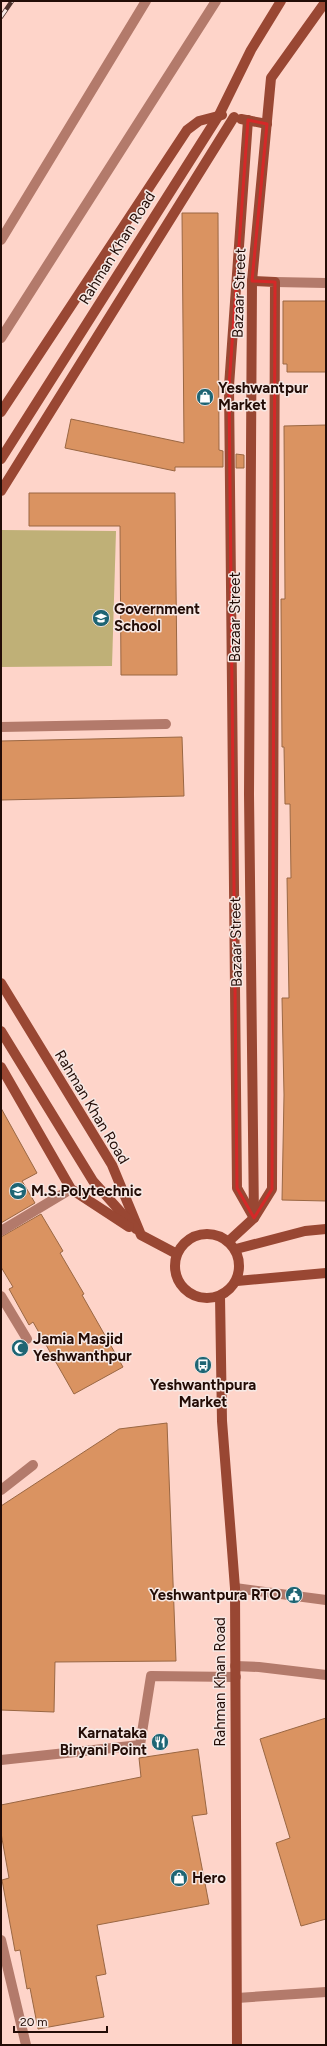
<svg xmlns="http://www.w3.org/2000/svg" width="327" height="2046" viewBox="0 0 327 2046" font-family="Figtree,sans-serif">
<style>
.green{fill:#bfb077}
.building{fill:#da9361;stroke:#9a6743}
.lines{fill:none;stroke-linecap:round;stroke-linejoin:round}
.lane{stroke:#b37a6b;stroke-width:10}
.street{stroke:#b37a6b;stroke-width:10}
.secondary{stroke:#994733;stroke-width:10}
.rail-casing{stroke:#4c312a;stroke-width:4.5}
.rail{stroke:#f6e8e4;stroke-width:3;stroke-dasharray:9;stroke-linecap:butt}
.marked{fill:none;stroke:#d62828;stroke-width:3;stroke-linejoin:round}
.labels{text-anchor:middle;dominant-baseline:central;stroke-width:3;stroke-linejoin:round;paint-order:stroke}
.street-label{font-size:15px;fill:#230c06;stroke:#f6e8e4}
.poi-label{font-size:15px;font-weight:bold;fill:#230c06;stroke:#f6e8e4;text-anchor:start}
</style>
<rect width="100%" height="100%" fill="#fed4c9"/>
<!-- green -->
<path class="green" d="M1,530L116,531L112,666L1,667Z"/>
<!-- building -->
<g class="building">
<path d="M182,213H218L219,450L223,451V467H175V471L65,448L71,419L184,443Z"/>
<path d="M283,301H326V372H287V364H283Z"/>
<path d="M326,425V1201L282,1200L284,1095L282,998H289L287,878H291L290,804H285L284,747H282L281,599H285L284,426Z"/>
<path d="M236,454L244,455V468H236Z"/>
<path d="M29,493H175L177,675H121L120,526H29Z"/>
<path d="M182,737L184,796L1,800V741Z"/>
<path d="M1,1108L37,1173L22,1181L35,1203L1,1223Z"/>
<path d="M41,1214L63,1251L60,1253L84,1294L82,1295L123,1367L74,1394L33,1322L29,1325L9,1289L13,1287L1,1267V1237Z"/>
<path d="M167,1423L176,1661L55,1662L54,1712L1,1710V1506L119,1429Z"/>
<path d="M326,1718V1919L301,1926L276,1843L290,1838L260,1739Z"/>
<path d="M198,1749L207,1814L192,1816L209,1904L97,1925L106,1974L96,1976L104,2017L38,2029L30,1988L27,1989L20,1950L15,1951L2,1880L9,1878L1,1833V1805L141,1777L139,1758Z"/>
</g>
<g class="lines">
<!-- lane -->
<g class="lane">
<path d="M1,338L216,1"/>
<path d="M1,727L166,724"/>
<path d="M1,1231L71,1189"/>
<path d="M1,1296L27,1339"/>
<path d="M235,1588L326,1600"/>
<path d="M235,1666L259,1667L326,1675"/>
</g>
<!-- street -->
<g class="street">
<path d="M1,240L146,1"/>
<path d="M275,282L326,283"/>
<path d="M1,1490L33,1465"/>
<path d="M1,1760L140,1745L151,1676L236,1677"/>
<path d="M1,1940L26,2045"/>
<path d="M237,1998L326,1992"/>
</g>
<!-- secondary -->
<g class="secondary">
<path d="M241,119L267,124"/>
<path d="M248,120L229,386L237,1188L254,1218L272,1189L275,282L252,281"/>
<path d="M1,412L187,130L199,121L222,115"/>
<path d="M1,459L219,115L251,50L281,1"/>
<path d="M1,491L234,117"/>
<path d="M1,983L112,1165L141,1235L177,1254"/>
<path d="M1,1031L93,1181L136,1229"/>
<path d="M1,1067L71,1189L129,1227"/>
<circle cx="207" cy="1266" r="32"/>
<path d="M229,1241L254,1218L249,794L252,281L271,78L326,1"/>
<path d="M236,1249L305,1231L326,1229"/>
<path d="M237,1281L326,1273"/>
<path d="M220,1296L222,1421L235,1588L237,2045"/>
</g>
<defs>
<path id="rail" d="M1,17L12,1"/>
</defs>
<!-- rail casing -->
<use href="#rail" class="rail-casing"/>
<!-- rail -->
<use href="#rail" class="rail"/>
</g>
<!-- marked area -->
<path class="marked" d="M248,120L267,124L252,281L275,282L272,1189L254,1218L237,1188L229,386Z"/>
<!-- icons -->
<defs>
<symbol id="shop-disc" viewBox="-11 -11 22 22"><circle r="9.5" fill="#1e6574" stroke="#f6e8e4"/><path d="M-5-2.5h2.3a2.7 3.5 0 0 1 5.4 0H5L5.5 6h-11ZM-1.5-2.5h3a1.5 2.3 0 0 0-3 0Z" fill="#fff"/></symbol>
<symbol id="school-disc" viewBox="-11 -11 22 22"><circle r="9.5" fill="#1e6574" stroke="#f6e8e4"/><path d="M0-5L7-2L0 1L-7-2ZM-4 1L0 2.5L4 1V4Q0 6-4 4Z" fill="#fff"/></symbol>
<symbol id="university-disc" viewBox="-11 -11 22 22"><circle r="9.5" fill="#1e6574" stroke="#f6e8e4"/><path d="M0-5L7-2L0 1L-7-2ZM-4 1L0 2.5L4 1V4Q0 6-4 4Z" fill="#fff"/></symbol>
<symbol id="mosque-disc" viewBox="-11 -11 22 22"><circle r="9.5" fill="#1e6574" stroke="#f6e8e4"/><path d="M3.5-4.9A6 6 0 1 0 3.5 4.9A5 5 0 1 1 3.5-4.9Z" fill="#fff"/></symbol>
<symbol id="bus-disc" viewBox="-11 -11 22 22"><circle r="9.5" fill="#1e6574" stroke="#f6e8e4"/><path d="M-5-6H5V4H4V6H2V4H-2V6H-4V4H-5ZM-3.5-4V0h7V-4ZM-3.5 1.2v1.5H-2V1.2ZM2 1.2v1.5H3.5V1.2Z" fill="#fff"/></symbol>
<symbol id="civic-disc" viewBox="-11 -11 22 22"><circle r="9.5" fill="#1e6574" stroke="#f6e8e4"/><path d="M-.6-6.5H3V-4.5H.6V-3L4-1V1h2V6H-6V1h2V-1L-.6-3ZM-1.2 2.5V6h2.4V2.5Z" fill="#fff"/></symbol>
<symbol id="restaurant-disc" viewBox="-11 -11 22 22"><circle r="9.5" fill="#1e6574" stroke="#f6e8e4"/><path d="M-5-6h1v4h1v-4h1v4h1v-4h1v5L-1.5 .5V6h-2V.5L-5-1ZM5-6V6H3V1.5H1.5Q1.5-4 5-6Z" fill="#fff"/></symbol>
</defs>
<g fill-rule="evenodd">
<use href="#shop-disc" x="195" y="387" width="20" height="20"/>
<use href="#school-disc" x="91" y="608" width="20" height="20"/>
<use href="#university-disc" x="8" y="1181" width="20" height="20"/>
<use href="#mosque-disc" x="10" y="1338" width="20" height="20"/>
<use href="#bus-disc" x="193" y="1355" width="20" height="20"/>
<use href="#civic-disc" x="284" y="1585" width="20" height="20"/>
<use href="#restaurant-disc" x="150" y="1732" width="20" height="20"/>
<use href="#shop-disc" x="169" y="1868" width="20" height="20"/>
</g>
<g class="labels">
<!-- street labels -->
<g class="street-label">
<text transform="translate(117 248) rotate(-58)">Rahman Khan Road</text>
<text transform="translate(239 293) rotate(-88)">Bazaar Street</text>
<text transform="translate(235 617) rotate(-90)">Bazaar Street</text>
<text transform="translate(236 942) rotate(-91)">Bazaar Street</text>
<text transform="translate(92 1107) rotate(59)">Rahman Khan Road</text>
<text transform="translate(220 1682) rotate(-90)">Rahman Khan Road</text>
</g>
<!-- poi labels -->
<g class="poi-label">
<text x="218" y="388">Yeshwantpur<tspan x="218" dy="17">Market</tspan></text>
<text x="114" y="609">Government<tspan x="114" dy="17">School</tspan></text>
<text x="31" y="1191">M.S.Polytechnic</text>
<text x="33" y="1339">Jamia Masjid<tspan x="33" dy="17">Yeshwanthpur</tspan></text>
<text x="203" y="1385" text-anchor="middle">Yeshwanthpura<tspan x="203" dy="17">Market</tspan></text>
<text x="281" y="1595" text-anchor="end">Yeshwantpura RTO</text>
<text x="147" y="1733" text-anchor="end">Karnataka<tspan x="147" dy="17">Biryani Point</tspan></text>
<text x="192" y="1878">Hero</text>
</g>
</g>
<!-- border -->
<rect width="327" height="2046" fill="none" stroke="#230c06" stroke-width="4"/>
<!-- scale -->
<path d="M14 2026v6h93v-6" fill="none" stroke="#230c06" stroke-width="2"/>
<text x="20" y="2026" font-size="12" fill="#230c06" stroke="#f6e8e4" stroke-width="3" paint-order="stroke">20 m</text>
</svg>
